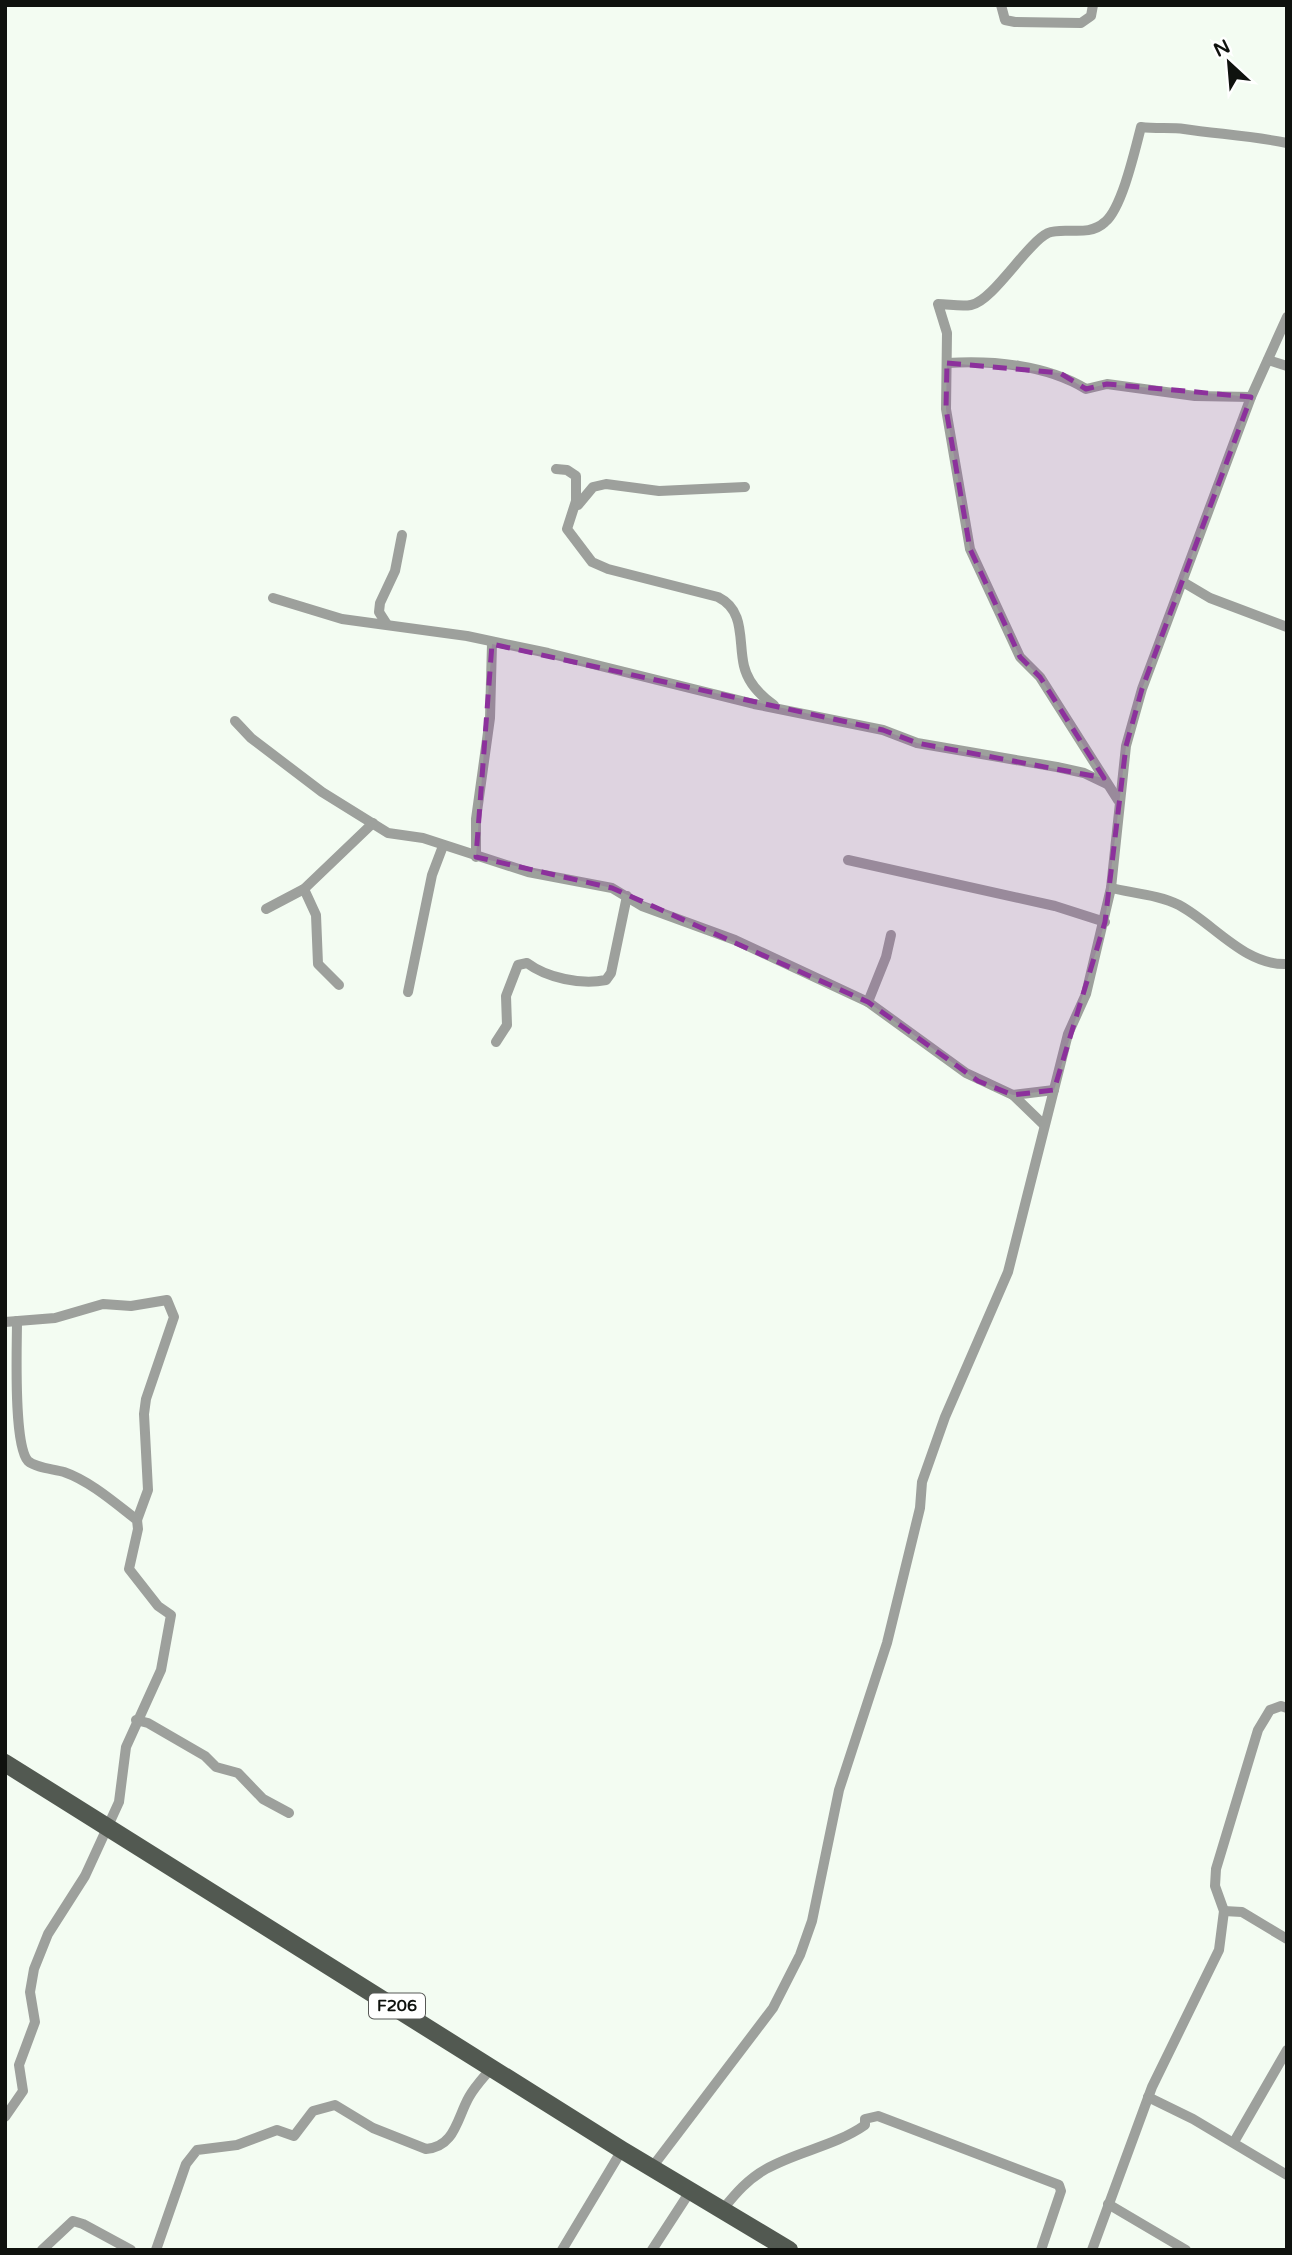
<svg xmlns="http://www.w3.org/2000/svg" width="1292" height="2255" viewBox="0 0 1292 2255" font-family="'Varela Round',sans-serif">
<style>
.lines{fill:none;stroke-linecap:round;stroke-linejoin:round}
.minor{stroke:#9da09c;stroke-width:10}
.primary{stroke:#525951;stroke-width:18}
.marked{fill:#8c319c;fill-opacity:0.2;stroke:#8c319c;stroke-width:5;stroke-dasharray:14 9;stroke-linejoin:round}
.labels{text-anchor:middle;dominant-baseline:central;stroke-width:5;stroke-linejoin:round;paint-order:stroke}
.shield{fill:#fff;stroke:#575956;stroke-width:2}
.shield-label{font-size:16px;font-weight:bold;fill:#0f120e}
</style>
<rect width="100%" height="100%" fill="#f3fcf2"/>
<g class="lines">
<!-- minor -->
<g class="minor">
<path d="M1001,5L1005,20L1015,22L1081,23L1091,16L1093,5"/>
<path d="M1268,360L1287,366"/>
<path d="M947,363C993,360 1047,365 1086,389L1107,384L1195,396L1251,397"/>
<path d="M556,469L567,470L576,476V501L567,529L592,562L608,569L718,597C746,611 738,641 744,666C748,683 761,696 774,705"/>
<path d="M578,505L593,487L606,484L659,491L745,487"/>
<path d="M1183,582L1210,598L1287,627"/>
<path d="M273,598L342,619L467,636L548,653L754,704L883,730L917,743L1057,767L1084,773L1107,784"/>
<path d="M386,623L379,612L380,603L395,571L402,535"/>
<path d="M235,721L251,738L322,792L388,833L423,838L528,872L612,888L642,906L735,940L868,1002L966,1073L1013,1095L1044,1125"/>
<path d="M1118,800L1040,677L1020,657L970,549L946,409L947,333L938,304C948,304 961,307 971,305C993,301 1027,243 1048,233C1064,226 1088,238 1105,222C1122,208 1135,150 1141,127C1156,129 1172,127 1184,129C1218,134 1253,136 1287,143"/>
<path d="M476,857V819L490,718L492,644"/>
<path d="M848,860L1055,906L1105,922"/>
<path d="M1111,888C1132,893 1160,895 1179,905C1213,923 1245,966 1287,964"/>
<path d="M304,889L316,915L318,964L339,985"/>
<path d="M266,909L304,889L373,823"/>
<path d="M408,992L432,875L443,846"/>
<path d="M868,1002L886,957L891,935"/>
<path d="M496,1042L507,1025L506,996L518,965L527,963C547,978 581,985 606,980L611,973L627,896"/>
<path d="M1013,1095L1054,1090"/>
<path d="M5,1322L55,1318L103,1304L131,1306L167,1300L174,1317L146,1399L144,1414L148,1490L137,1520"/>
<path d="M136,1720L148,1723L205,1756L216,1767L238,1773L263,1799L289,1813"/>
<path d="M1224,1911L1242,1912L1287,1939"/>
<path d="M1148,2097L1193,2119L1287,2175"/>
<path d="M5,2117L23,2091L19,2065L35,2022L30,1992L34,1969L48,1934L85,1876L119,1802L126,1747L161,1670L171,1615L158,1606L129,1569L138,1529L137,1520C115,1503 90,1481 64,1472C54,1469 36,1468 28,1461C13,1444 17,1347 17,1321"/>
<path d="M1234,2142L1287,2050"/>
<path d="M653,2166L773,2008L800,1955L812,1921L839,1790L887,1643L920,1508L922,1482L945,1417L1008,1272L1068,1034L1086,994L1111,888L1126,746L1142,689L1251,397L1287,317"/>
<path d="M1108,2204L1186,2250"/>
<path d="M723,2209C736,2193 748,2179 766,2169C798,2151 835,2146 865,2125V2119L878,2116L1059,2185L1061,2191L1041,2250"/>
<path d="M42,2250L73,2221L83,2224L131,2250"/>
<path d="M156,2250L186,2164L197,2150L237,2145L277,2130L294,2136L313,2111L335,2105L373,2128L426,2149C455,2147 457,2118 469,2097C475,2086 485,2076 493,2066"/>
<path d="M562,2250L622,2150"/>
<path d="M652,2250L691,2190"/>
<path d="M1092,2250L1152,2087L1219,1950L1224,1911L1215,1886L1216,1869L1258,1730L1270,1710L1281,1706L1287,1708"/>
</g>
<!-- primary -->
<path class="primary" d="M5,1763L622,2150L789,2250"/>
</g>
<!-- marked area -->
<path class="marked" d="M947,363L1060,373L1086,389L1107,384L1251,397L1142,689L1126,746L1105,922L1054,1090L1013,1095L978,1081L868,1002L612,888L476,857L492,644L883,730L917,743L1104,778L1040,677L1020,657L970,549L946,409Z"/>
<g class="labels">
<!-- shield labels -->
<rect class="shield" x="369" y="1993.5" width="56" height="25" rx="5"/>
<g class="shield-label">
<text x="397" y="2006">F206</text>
</g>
</g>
<!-- border -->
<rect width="1292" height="2255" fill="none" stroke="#0f120e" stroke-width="14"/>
<!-- north arrow -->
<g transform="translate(1229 63) rotate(334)" stroke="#ffffff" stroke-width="5" paint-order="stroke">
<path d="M0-5L12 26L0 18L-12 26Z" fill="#0f120e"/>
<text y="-10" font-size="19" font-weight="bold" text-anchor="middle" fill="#0f120e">N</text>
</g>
</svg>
